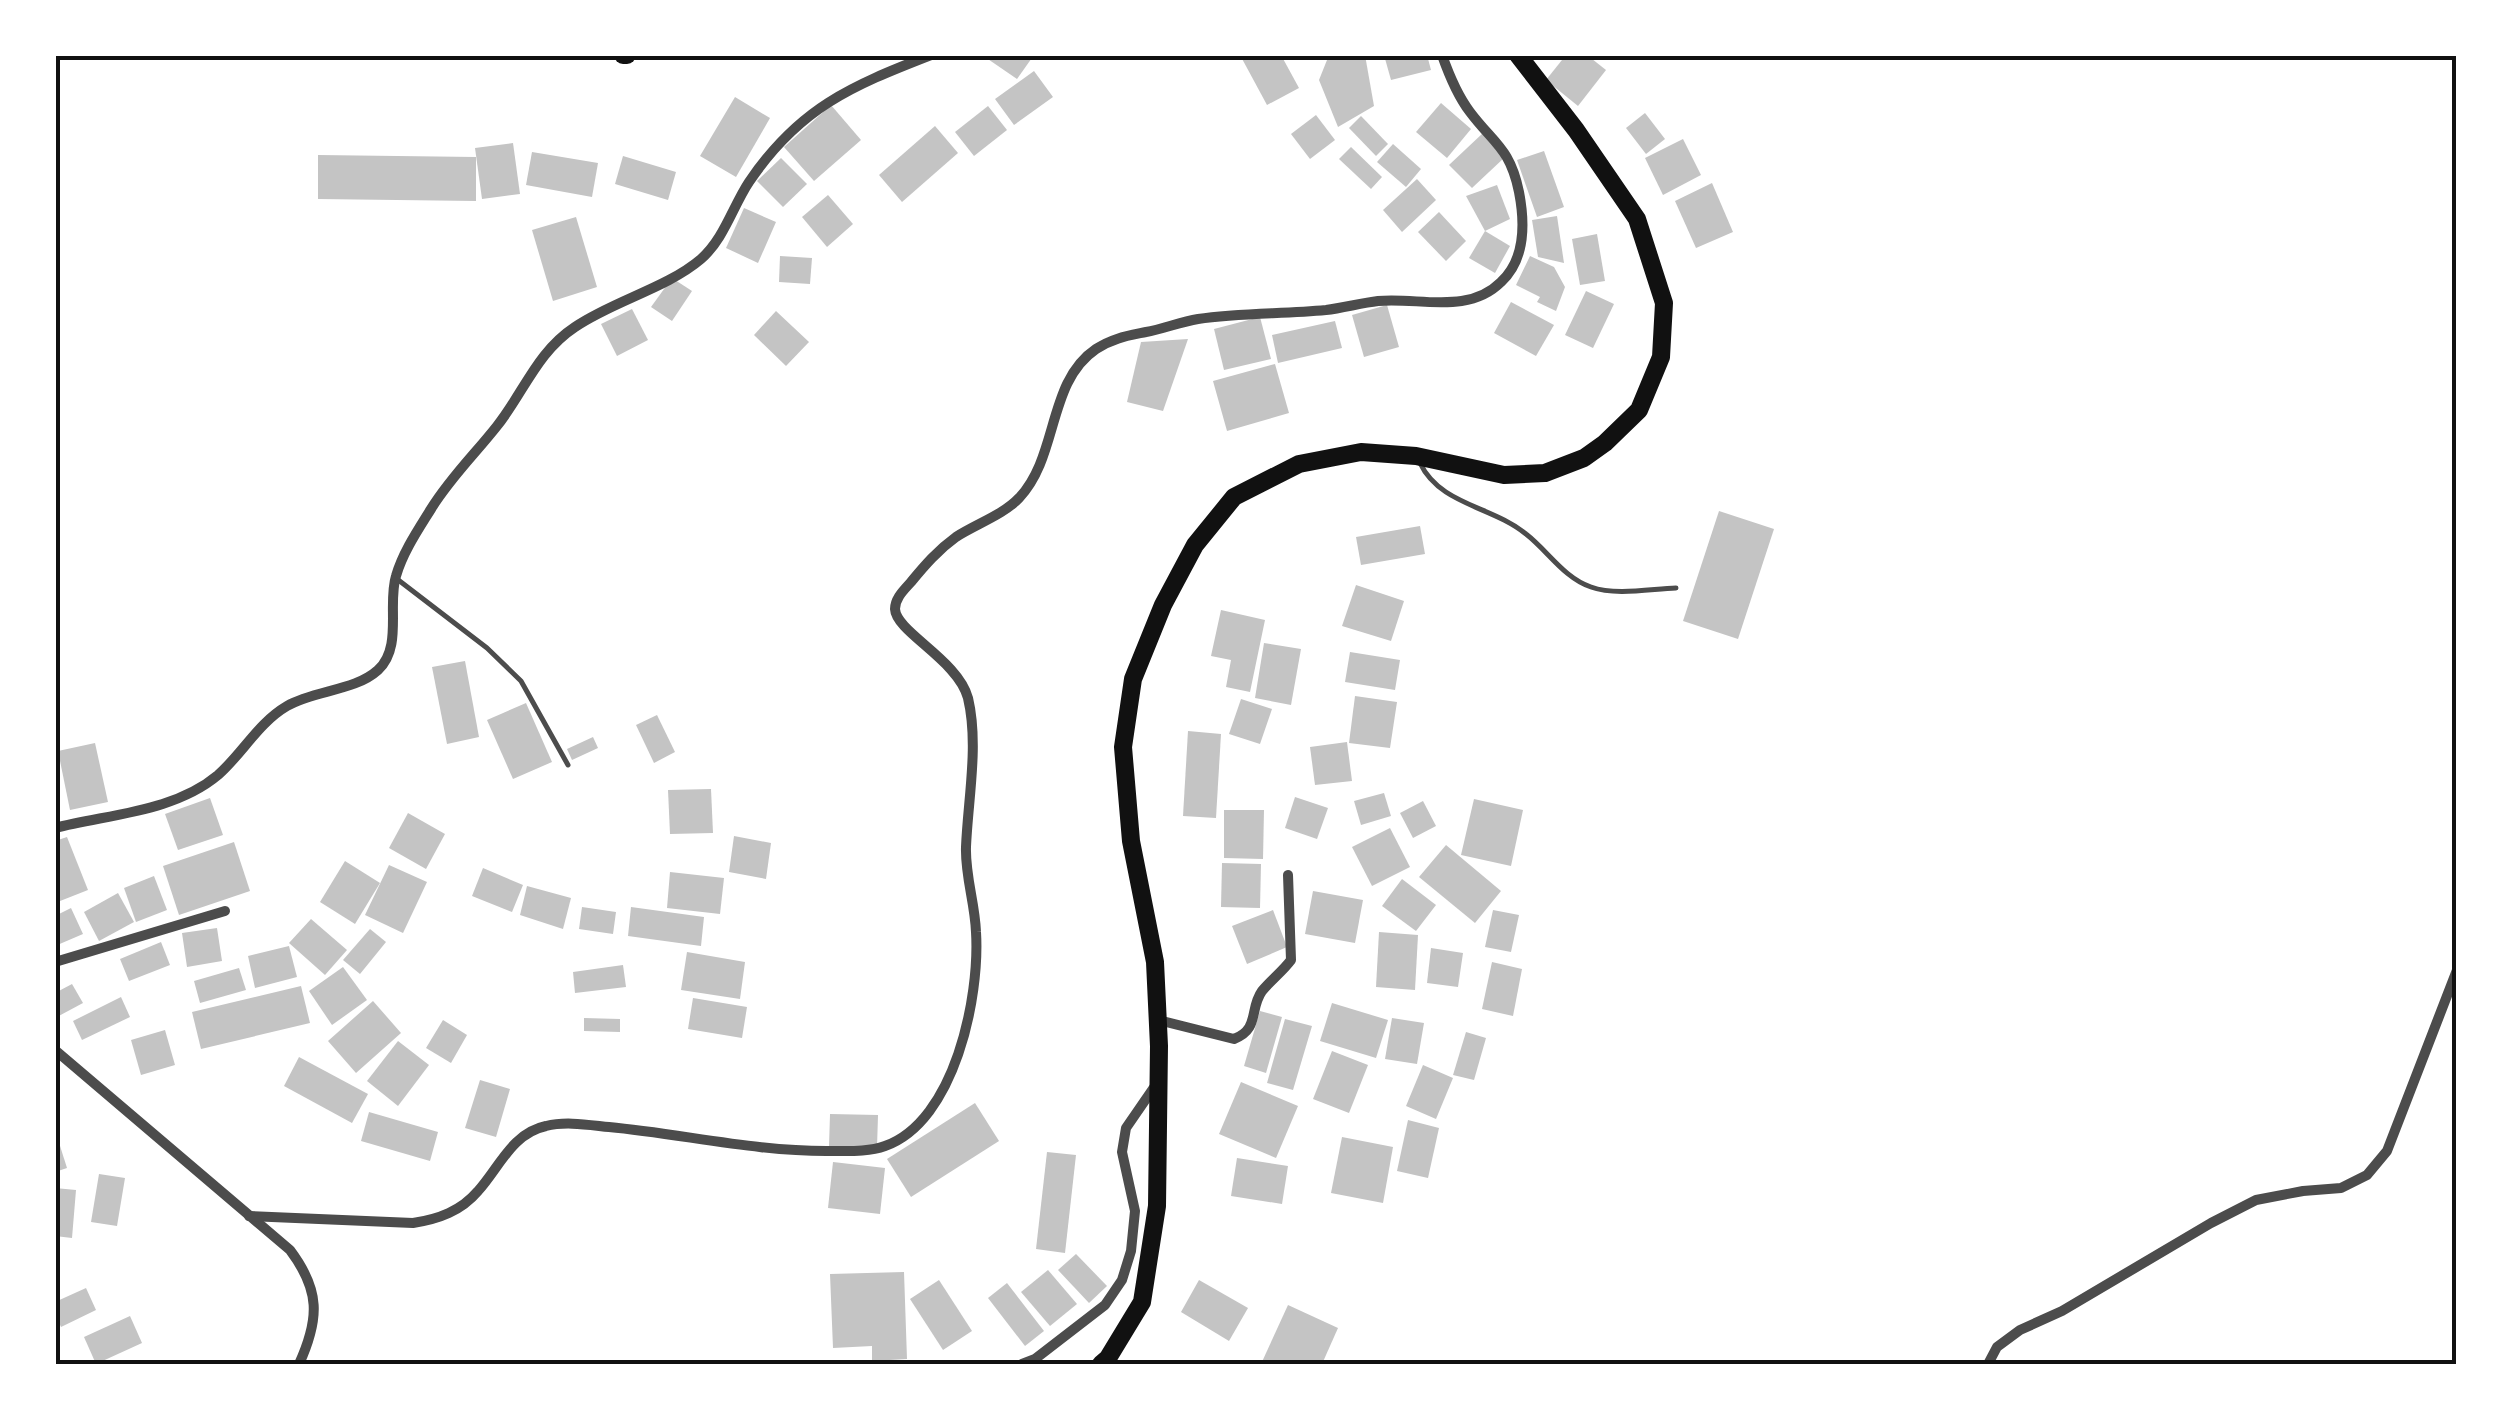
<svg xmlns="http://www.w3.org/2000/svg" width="2512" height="1419" viewBox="0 0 2512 1419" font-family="Manrope,sans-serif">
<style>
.building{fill:#c4c4c4}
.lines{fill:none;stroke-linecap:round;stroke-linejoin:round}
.service{stroke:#4c4c4c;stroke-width:5}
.minor{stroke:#4c4c4c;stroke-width:10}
.trunk{stroke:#111;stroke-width:18}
.neatline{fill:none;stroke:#111;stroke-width:4}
</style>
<rect width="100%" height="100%" fill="#fff"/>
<!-- building -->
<g class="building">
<path d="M982,55H1034L1017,79Z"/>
<path d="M1240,55H1281L1299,88L1267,105Z"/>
<path d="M1329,55H1365L1374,106L1338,127L1319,80Z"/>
<path d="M1384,55H1427L1431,70L1391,80Z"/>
<path d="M1566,55H1587L1606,70L1578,106L1546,80Z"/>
<path d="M1034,71L1053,97L1014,125L995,99Z"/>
<path d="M735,97L770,118L736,177L700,156Z"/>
<path d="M1441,103L1471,129L1447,158L1416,132Z"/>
<path d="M831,105L861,140L814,181L784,147Z"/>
<path d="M988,106L1007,130L974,156L955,132Z"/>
<path d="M1645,113L1665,139L1646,154L1626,128Z"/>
<path d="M1316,115L1335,140L1310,159L1291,134Z"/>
<path d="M1361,116L1388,144L1376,156L1349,128Z"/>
<path d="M935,126L958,153L902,202L879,175Z"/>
<path d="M1483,133L1505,157L1472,188L1449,165Z"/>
<path d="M1683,139L1701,175L1663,195L1645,158Z"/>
<path d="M513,143L520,194L482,199L475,148Z"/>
<path d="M1393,144L1421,169L1406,187L1377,162Z"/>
<path d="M1351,147L1382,177L1371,189L1339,159Z"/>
<path d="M1544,151L1564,207L1537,217L1517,160Z"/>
<path d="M532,152L598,163L592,197L526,185Z"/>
<path d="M318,155L476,157V201L318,199Z"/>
<path d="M623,156L676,172L668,200L615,184Z"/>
<path d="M781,158L807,184L783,207L757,181Z"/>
<path d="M1417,179L1436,200L1402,232L1383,210Z"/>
<path d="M1712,183L1733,232L1696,248L1675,201Z"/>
<path d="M1497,185L1510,219L1485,231L1466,196Z"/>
<path d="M828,195L853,224L827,247L802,217Z"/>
<path d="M744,208L776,222L758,263L726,248Z"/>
<path d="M1439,212L1466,241L1446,261L1418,232Z"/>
<path d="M1557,216L1564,263L1538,257L1532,220Z"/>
<path d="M576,217L597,287L553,301L532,230Z"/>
<path d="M1485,231L1510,246L1495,273L1469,258Z"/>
<path d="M1597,234L1605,281L1580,285L1572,239Z"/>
<path d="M780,256L812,258L810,284L779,282Z"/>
<path d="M1530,256L1554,267L1565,287L1556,311L1537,302L1540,297L1516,285Z"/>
<path d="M672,278L692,291L672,321L651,307Z"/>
<path d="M1586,291L1614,304L1593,348L1565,335Z"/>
<path d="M1511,302L1554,325L1536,356L1494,333Z"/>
<path d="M1387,305L1399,347L1364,357L1352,315Z"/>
<path d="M632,309L648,340L617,356L601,324Z"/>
<path d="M776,311L809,342L786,366L754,335Z"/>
<path d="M1260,317L1271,359L1224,370L1214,329Z"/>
<path d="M1335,321L1342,348L1278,363L1272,335Z"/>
<path d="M1188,339L1163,411L1127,402L1141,342Z"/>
<path d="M1275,364L1289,413L1227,431L1213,381Z"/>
<path d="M1719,511L1774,529L1738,639L1683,621Z"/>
<path d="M1420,526L1425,554L1361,565L1356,537Z"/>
<path d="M1356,585L1404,601L1391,641L1342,626Z"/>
<path d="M1221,610L1265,620L1250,692L1226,687L1231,660L1211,656Z"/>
<path d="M1264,643L1301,649L1291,705L1255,698Z"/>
<path d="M1350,652L1400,660L1395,690L1345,682Z"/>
<path d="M465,661L479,737L447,744L432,667Z"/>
<path d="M1355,696L1397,702L1390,748L1349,743Z"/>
<path d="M1241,699L1272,709L1260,744L1229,734Z"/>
<path d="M526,703L552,762L513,779L487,720Z"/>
<path d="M657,715L675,752L654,763L636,725Z"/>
<path d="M1188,731L1221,734L1216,818L1183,816Z"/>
<path d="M593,737L598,748L572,760L567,749Z"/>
<path d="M1347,742L1352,781L1315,785L1310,747Z"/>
<path d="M95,743L108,802L70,810L58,751Z"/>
<path d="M711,789L713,833L670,834L668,790Z"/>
<path d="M1384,793L1391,816L1361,825L1354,801Z"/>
<path d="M1295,797L1328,808L1317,839L1285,828Z"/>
<path d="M210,798L223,835L178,850L165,814Z"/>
<path d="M1474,799L1523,810L1511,866L1461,855Z"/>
<path d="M1423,801L1436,826L1413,838L1400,813Z"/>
<path d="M1224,810H1264L1263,859L1224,858Z"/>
<path d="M408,813L445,834L426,869L389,848Z"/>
<path d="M1390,828L1410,867L1372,886L1352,847Z"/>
<path d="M734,836L771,843L766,879L729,872Z"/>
<path d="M67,837L88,890L55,903V841Z"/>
<path d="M234,842L250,891L179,915L163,866Z"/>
<path d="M1446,845L1501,891L1475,923L1419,877Z"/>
<path d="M345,861L380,883L355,924L320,902Z"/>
<path d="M1222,863L1261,864L1260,908L1221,907Z"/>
<path d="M389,865L427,882L403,933L365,915Z"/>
<path d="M483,868L523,885L512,912L472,896Z"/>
<path d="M670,872L724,878L720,914L667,908Z"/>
<path d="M154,876L167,910L136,922L124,888Z"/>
<path d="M1402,879L1436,905L1416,931L1382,906Z"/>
<path d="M527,886L571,898L563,929L520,915Z"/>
<path d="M1313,891L1363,900L1355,943L1305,934Z"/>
<path d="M118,893L134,922L99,941L84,912Z"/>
<path d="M582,907L616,912L613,934L579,929Z"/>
<path d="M631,907L704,917L701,946L628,936Z"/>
<path d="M71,908L83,934L55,946V916Z"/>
<path d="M1273,910L1287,947L1247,964L1232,926Z"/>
<path d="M1493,910L1519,915L1511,952L1485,947Z"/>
<path d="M311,919L347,950L325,975L289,943Z"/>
<path d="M217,928L222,961L187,967L182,933Z"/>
<path d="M370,929L386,942L360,974L343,960Z"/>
<path d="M1379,932L1418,935L1415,990L1376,987Z"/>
<path d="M161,942L170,965L129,981L120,959Z"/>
<path d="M289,946L297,977L255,988L248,956Z"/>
<path d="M1431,948L1463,953L1458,987L1427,983Z"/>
<path d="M687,952L745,962L740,999L681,990Z"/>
<path d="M1492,962L1522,969L1513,1016L1482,1009Z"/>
<path d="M623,965L626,987L575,993L573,972Z"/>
<path d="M343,967L367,1000L332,1025L309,991Z"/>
<path d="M239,968L246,990L200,1003L194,981Z"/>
<path d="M72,984L83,1003L55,1018V993Z"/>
<path d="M301,986L310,1023L201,1049L192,1012Z"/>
<path d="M121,997L130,1017L82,1040L73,1021Z"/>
<path d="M693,998L747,1007L742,1038L688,1029Z"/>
<path d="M373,1001L401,1033L356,1073L328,1041Z"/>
<path d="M1332,1003L1388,1020L1376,1058L1320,1041Z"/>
<path d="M1260,1011L1282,1017L1266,1073L1244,1066Z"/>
<path d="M584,1018L620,1019V1032L584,1031Z"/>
<path d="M1392,1018L1424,1023L1417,1064L1385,1059Z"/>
<path d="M1285,1019L1312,1026L1293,1090L1267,1083Z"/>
<path d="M443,1020L467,1035L451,1063L426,1048Z"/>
<path d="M165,1030L175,1065L141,1075L131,1040Z"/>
<path d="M1466,1032L1486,1038L1474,1080L1453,1075Z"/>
<path d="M398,1041L429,1065L398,1106L367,1081Z"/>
<path d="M1332,1051L1368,1065L1349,1113L1313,1099Z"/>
<path d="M299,1057L368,1094L352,1123L284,1086Z"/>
<path d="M1423,1065L1453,1078L1436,1119L1406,1106Z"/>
<path d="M480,1080L510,1089L496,1137L465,1128Z"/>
<path d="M1241,1082L1298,1106L1276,1158L1219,1134Z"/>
<path d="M975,1103L999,1141L911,1197L887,1159Z"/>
<path d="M369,1112L438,1132L430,1161L361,1141Z"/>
<path d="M830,1114L878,1115L877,1147L829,1146Z"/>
<path d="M1408,1120L1439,1128L1428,1178L1397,1171Z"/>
<path d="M55,1130L67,1168L55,1172Z"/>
<path d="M1342,1137L1393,1147L1383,1203L1331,1193Z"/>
<path d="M1047,1152L1076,1155L1065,1253L1036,1249Z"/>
<path d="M1237,1158L1288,1166L1282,1204L1231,1196Z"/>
<path d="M833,1162L885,1168L880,1214L828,1208Z"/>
<path d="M99,1174L125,1178L117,1226L91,1222Z"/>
<path d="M55,1188L76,1190L72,1238L55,1236Z"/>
<path d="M1076,1254L1107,1286L1089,1303L1058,1270Z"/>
<path d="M1048,1270L1077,1304L1050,1326L1021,1292Z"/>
<path d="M904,1272L907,1359L872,1361V1346L833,1348L830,1274Z"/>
<path d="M939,1280L972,1331L943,1350L910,1299Z"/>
<path d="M1199,1280L1248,1308L1229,1341L1181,1312Z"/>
<path d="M1007,1283L1044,1331L1025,1346L988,1298Z"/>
<path d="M86,1288L96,1310L61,1327L55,1314V1302Z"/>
<path d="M1288,1305L1338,1328L1322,1364H1261Z"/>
<path d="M130,1316L142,1343L96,1364L84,1337Z"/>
</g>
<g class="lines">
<!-- service -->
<g class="service">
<path d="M1420,463C1440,505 1492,506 1526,534C1548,551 1564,578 1591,587C1616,596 1650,589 1676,588"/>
<path d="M397,579L487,648L521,681L568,765"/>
</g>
<!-- minor -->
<g class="minor">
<path d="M55,828C109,814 174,812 218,775C243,753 258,723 287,706C315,690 355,691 378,670C403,647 387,604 396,576C403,552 418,530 431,509C450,478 475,454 497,426C524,392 537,352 575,327C613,301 667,288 701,259C724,239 733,206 749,182C799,108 851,86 931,55"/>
<path d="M55,962L225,911"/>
<path d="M1158,1020L1234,1039C1260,1029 1249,1009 1262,991C1271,980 1283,971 1291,960L1288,875"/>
<path d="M55,1050L290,1250C320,1290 320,1318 299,1364"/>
<path d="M249,1216L413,1223C439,1219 461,1211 478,1191C499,1168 512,1133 546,1126C566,1121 589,1125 609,1127C683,1134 758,1152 832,1151C849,1151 869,1152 885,1146C955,1121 980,997 976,932C975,903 965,876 966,847C968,799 979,745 968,698C958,660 896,632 895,609C895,598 904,590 911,582C925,565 938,550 956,537C976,524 1003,515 1019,498C1059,456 1047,382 1096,349C1113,338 1127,336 1146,332C1163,329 1180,322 1198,319C1240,313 1283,314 1326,310C1343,308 1361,303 1378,301C1419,297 1468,315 1501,282C1526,259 1525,223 1519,192C1510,148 1494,144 1470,112C1457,95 1449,75 1442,55"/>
<path d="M1022,1364L1035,1359L1105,1305L1122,1280L1131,1251L1135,1211L1122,1152L1126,1128L1157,1083"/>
<path d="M1988,1364L1997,1347L2020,1330L2062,1311L2211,1223L2256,1200L2303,1191L2341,1188L2367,1175L2387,1151L2457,970"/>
</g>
<!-- trunk -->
<g class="trunk">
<path d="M623,55H627"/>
<path d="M1101,1364L1108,1358L1142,1302L1157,1206L1159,1046L1155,962L1131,841L1123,747L1133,679L1163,605L1195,545L1234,497L1299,464L1361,452L1416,456L1504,475L1545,473L1584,458L1605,443L1639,410L1661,357L1664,303L1637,219L1576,130L1518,55"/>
</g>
</g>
<!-- border -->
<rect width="2512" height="1419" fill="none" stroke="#ffffff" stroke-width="115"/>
<rect x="58" y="58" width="2396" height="1304" class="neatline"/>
</svg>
